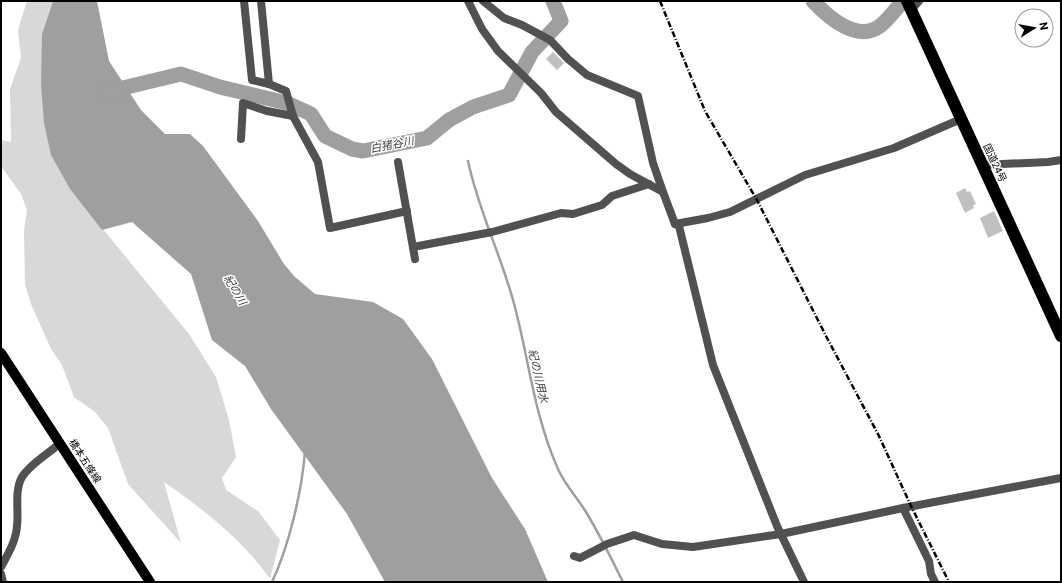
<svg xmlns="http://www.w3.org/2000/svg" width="1062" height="583" viewBox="0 0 1062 583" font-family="Roboto,'Noto Sans JP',sans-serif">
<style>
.green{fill:#d8d8d8}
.water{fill:#9f9f9f}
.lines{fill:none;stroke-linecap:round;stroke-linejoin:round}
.stream{stroke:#9f9f9f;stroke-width:2.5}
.river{stroke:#9f9f9f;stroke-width:15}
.building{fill:#c0c0c0}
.street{stroke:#515151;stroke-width:8}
.primary{stroke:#000;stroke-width:10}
.highway{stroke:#000;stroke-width:12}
.rail{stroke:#000;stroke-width:2.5;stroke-dasharray:6 2 1 2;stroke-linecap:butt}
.labels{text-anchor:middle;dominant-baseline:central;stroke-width:3;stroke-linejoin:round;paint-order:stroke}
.street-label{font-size:10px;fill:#000;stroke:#fff}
.water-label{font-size:11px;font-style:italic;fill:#404040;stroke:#fff}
</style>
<rect width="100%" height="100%" fill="#fff"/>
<!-- green -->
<path class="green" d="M27,1H53L42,34L70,189L189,334L216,377L229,420L236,457L222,478L226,490L258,511L280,540L270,579C243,540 203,509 164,482L181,543L128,484L108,428L95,412L74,397L62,365L51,349L31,304L25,284L24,230L27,210L21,194L1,166V140L11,142L10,89L21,58L18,30Z"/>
<!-- water -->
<path class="water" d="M53,1H97L109,61L141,110L165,134H190L203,146L258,221L284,264L294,276L315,294L373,302L403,319L432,359L492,478L525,529L548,582H385L347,514L271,409L245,366L212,340L191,274L132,222L102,230L70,189L51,155L44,123L41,84L42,34Z"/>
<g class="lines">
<!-- stream -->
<g class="stream">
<path d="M468,161C478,209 500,253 513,300C529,357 533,413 558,469C565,485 577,497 586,512C600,535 611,558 623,582"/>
<path d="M272,582C289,546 302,491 305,451"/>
</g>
<!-- river -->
<g class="river">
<path d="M813,1C828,17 857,43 880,26C888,20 896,9 903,1"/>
<path d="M106,92L181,74L220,87L287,103L311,114L325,136L352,149L363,151L427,138L449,120L473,107L509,95L532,52L561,21L553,1"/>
</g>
</g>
<!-- building -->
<g class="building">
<path d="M553,52L564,63L557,70L546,59Z"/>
<path d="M965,188L967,192L970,191L976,204L973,205L974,208L965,213L956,193Z"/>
<path d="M994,211L1003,231L988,238L980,218Z"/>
</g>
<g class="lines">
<!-- street -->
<g class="street">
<path d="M244,1L252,80L269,84"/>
<path d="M261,1L269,84L286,91L293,116L318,162L330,228L407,211"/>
<path d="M468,1L482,29L498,51L541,93L556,112L616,164L630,174L663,192L675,224L679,226L713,365L777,526L804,582"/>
<path d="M483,1L504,18L522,25L550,40L568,59L587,75L638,96L653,163L663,192"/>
<path d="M911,10L919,1"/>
<path d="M241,139L243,103L267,111L293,116"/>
<path d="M398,162L415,259"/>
<path d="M982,165L1048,162L1061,160"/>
<path d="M675,224L708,218L730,212L805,175L894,148L961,119"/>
<path d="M413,247L492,232L561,213L573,214L602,205L612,196L649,184"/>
<path d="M903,508L929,561L931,574L935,582"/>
<path d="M574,556L580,558L607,544L634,535L662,544L693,547L781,534L903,508L1061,478"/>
<path d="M1,567C8,554 16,541 17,526C19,512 14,491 22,477C31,463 47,455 59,444"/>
<path d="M1,574L3,582"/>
</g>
<!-- primary -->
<path class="primary" d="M1,353L150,582"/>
<!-- highway -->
<path class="highway" d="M907,1L1061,336"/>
<!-- rail -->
<path class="rail" d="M660,1L705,111L757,200L826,336L879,436L911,506L949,582"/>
</g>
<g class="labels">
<!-- street labels -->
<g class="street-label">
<text transform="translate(995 163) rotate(65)">国道24号</text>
<text transform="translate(85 461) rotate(57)">橋本五條線</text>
</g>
<!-- water labels -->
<g class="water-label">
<text transform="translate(392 145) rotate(-11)">白猪谷川</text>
<text transform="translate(235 290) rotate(59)">紀の川</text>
<text transform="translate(538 376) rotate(77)">紀の川用水</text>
</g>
</g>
<!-- border -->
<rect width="1062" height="583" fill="none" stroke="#000000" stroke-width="4"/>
<!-- north arrow -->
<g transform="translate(1034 28) rotate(79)"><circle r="19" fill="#ffffff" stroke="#999999"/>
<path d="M0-3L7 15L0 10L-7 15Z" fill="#000000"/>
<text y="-6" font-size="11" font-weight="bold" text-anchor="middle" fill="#000000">N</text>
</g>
</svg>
